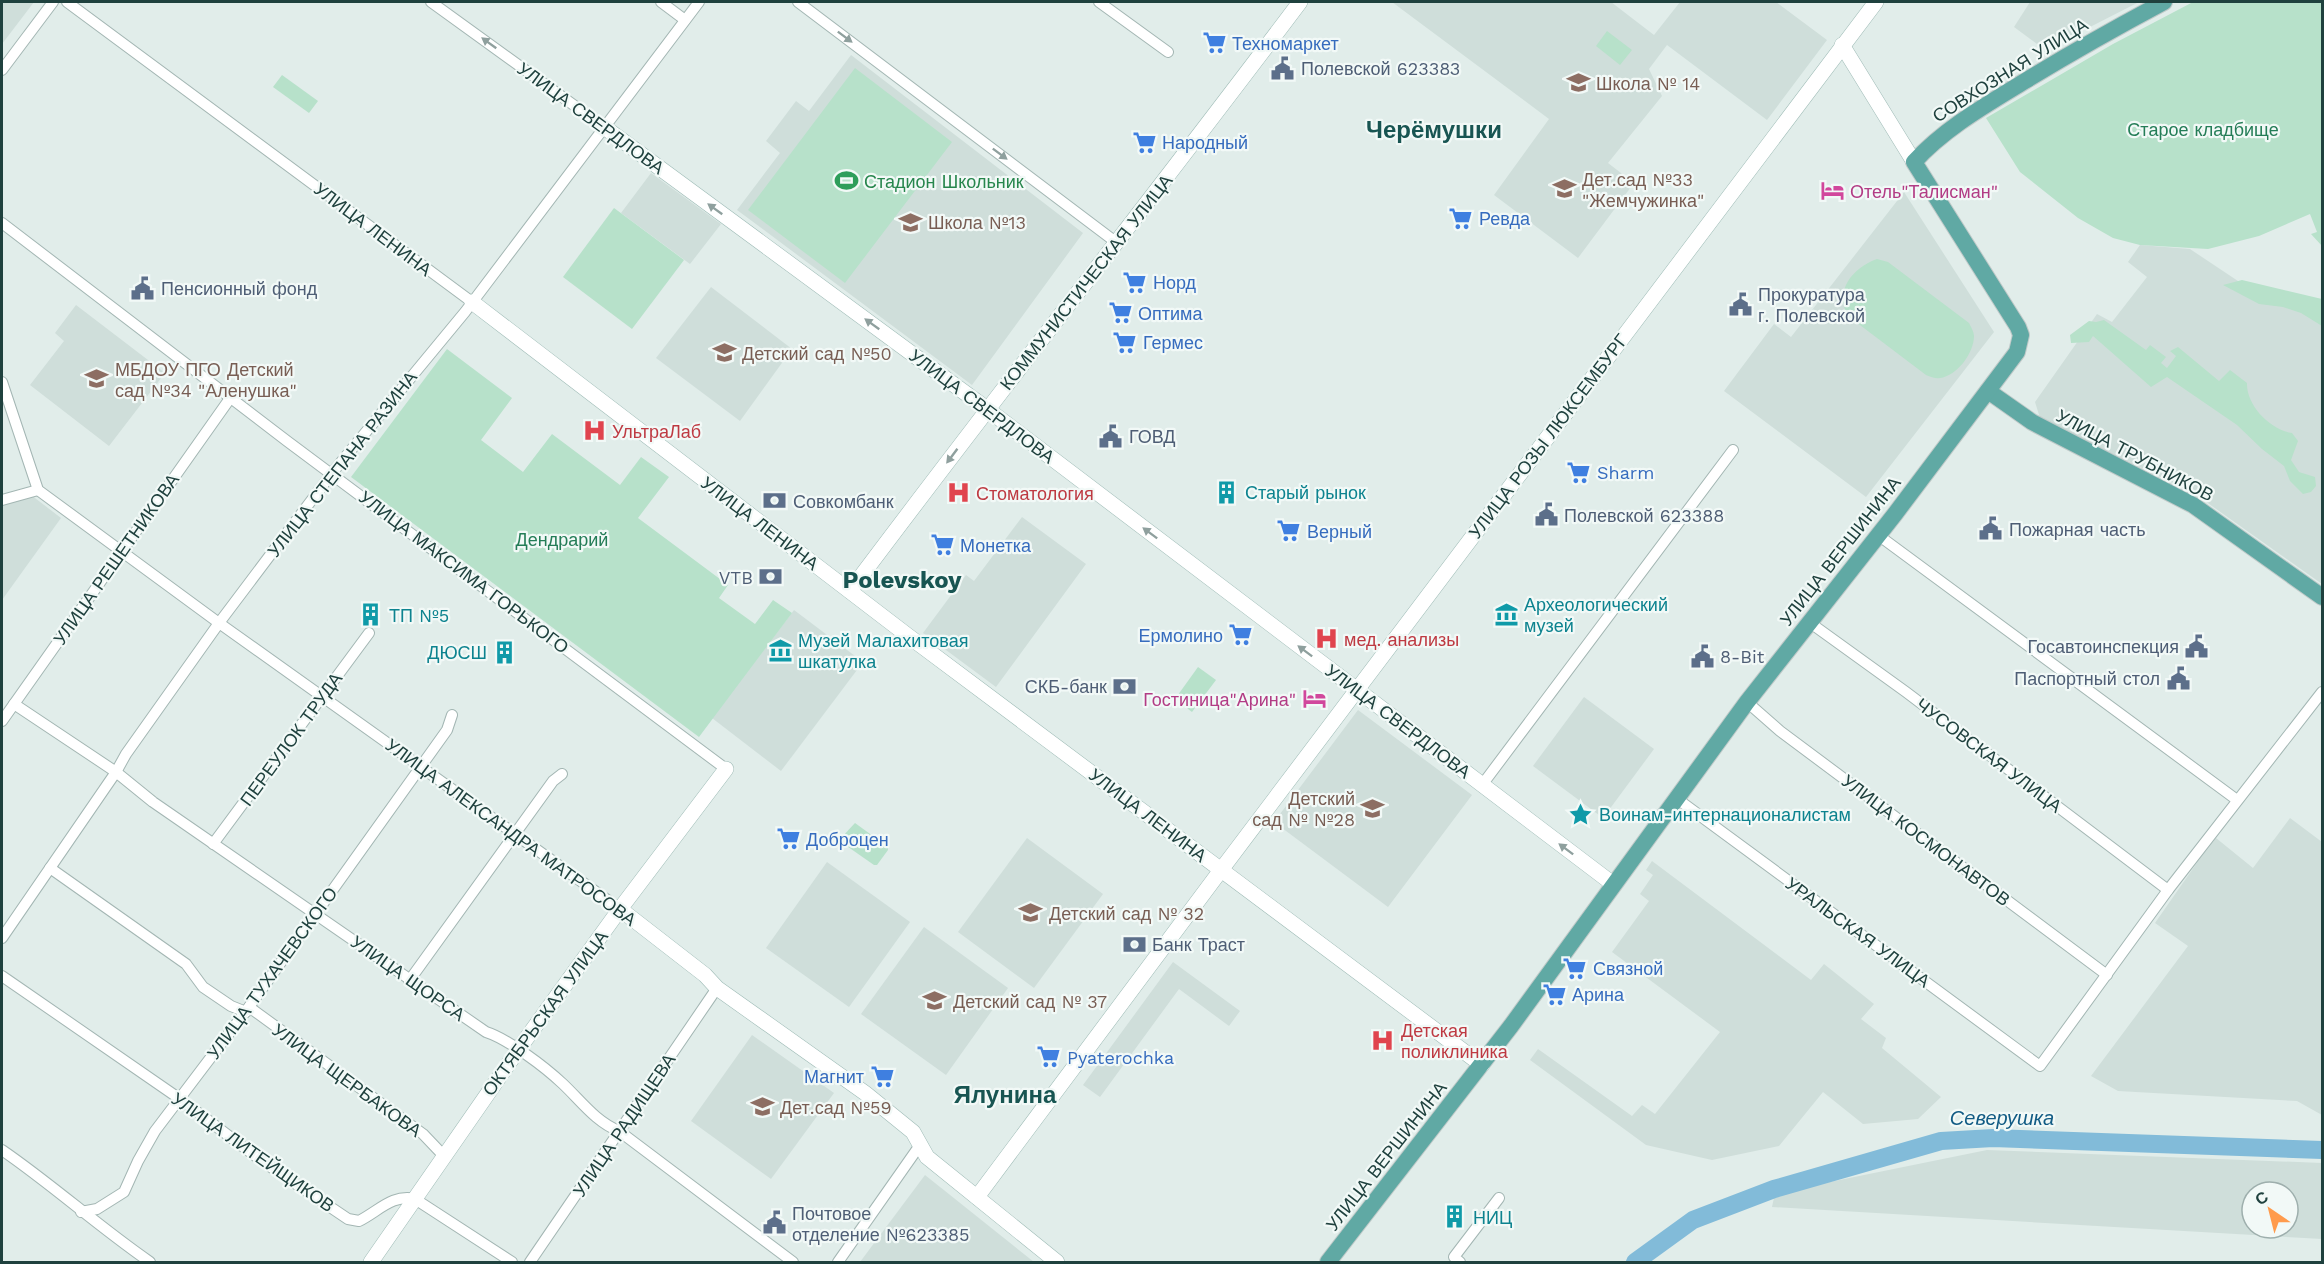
<svg xmlns="http://www.w3.org/2000/svg" width="2324" height="1264" viewBox="0 0 2324 1264" font-family="'Work Sans',sans-serif">
<style>
.built{fill:#cfdeda;fill-rule:evenodd}
.green{fill:#b7e1ca}
.lines{fill:none;stroke-linecap:round;stroke-linejoin:round}
.river{stroke:#82bbd9;stroke-width:18}
.street-casing{stroke:#a3b6b3;stroke-width:12}
.secondary-casing{stroke:#9ebbb6;stroke-width:16}
.primary-casing{stroke:#c0cac9;stroke-width:18}
.street{stroke:#fff;stroke-width:10}
.secondary{stroke:#fff;stroke-width:15}
.primary{stroke:#60a9a4;stroke-width:16}
.oneway{fill:#8fa09e}
.labels{text-anchor:middle;dominant-baseline:central;stroke-width:4.5;stroke-linejoin:round;paint-order:stroke}
.shop-label{font-size:18px;fill:#366cbe;stroke:#f2f9f7;text-anchor:start}
.service-label{font-size:18px;fill:#4e5e75;stroke:#f2f9f7;text-anchor:start}
.street-label{font-size:18px;fill:#1f413e;stroke:#f2f9f7}
.education-label{font-size:18px;fill:#785e54;stroke:#f2f9f7;text-anchor:start}
.park-label{font-size:18px;fill:#247d57;stroke:#f2f9f7}
.leisure-label{font-size:18px;fill:#27864d;stroke:#f2f9f7;text-anchor:start}
.hotel-label{font-size:18px;fill:#b23c85;stroke:#f2f9f7;text-anchor:start}
.health-label{font-size:18px;fill:#be3a42;stroke:#f2f9f7;text-anchor:start}
.culture-label{font-size:18px;fill:#0d838f;stroke:#f2f9f7;text-anchor:start}
.water-label{font-size:20px;font-style:italic;fill:#115b84;stroke:#f2f9f7}
.district-label{font-size:24px;font-weight:bold;fill:#185552;stroke:#f2f9f7}
</style>
<rect width="100%" height="100%" fill="#e1edea"/>
<!-- built -->
<g class="built">
<path d="M2,2H34L2,44Z"/>
<path d="M1392,2H1611L1654,35L1680,2H1776L1827,40L1767,120L1667,45L1649,69L1662,96L1608,163L1634,183L1578,258L1494,195L1549,119Z"/>
<path d="M2030,2H2139L2045,50L2014,27Z"/>
<path d="M851,55L1083,233L972,385L737,210L780,153L766,141L796,101L809,111Z"/>
<path d="M651,173L721,224L690,264L621,213Z"/>
<path d="M1904,192L1994,332L1866,497L1724,391L1774,324L1791,337Z"/>
<path d="M2140,245L2190,249L2244,285L2322,311V584L2195,494L2040,418L2035,402L2097,314L2112,322L2147,277L2128,262Z"/>
<path d="M711,287L792,349L740,421L656,358Z"/>
<path d="M76,305L165,373L109,446L30,385L64,341L55,333Z"/>
<path d="M31,495L61,518L2,600V504Z"/>
<path d="M1022,517L1086,564L996,687L923,633L966,575L974,581Z"/>
<path d="M794,610L863,662L781,771L712,718Z"/>
<path d="M1584,697L1654,749L1603,818L1533,766Z"/>
<path d="M1358,710L1472,795L1388,907L1274,822Z"/>
<path d="M2290,818L2322,842V1115L2297,1101L2118,1091L2091,1076L2188,946L2155,923L2201,857L2216,838L2253,868Z"/>
<path d="M1027,838L1103,894L1034,988L958,932Z"/>
<path d="M1652,861L1811,980L1824,964L1874,1004L1861,1019L1886,1038L1882,1048L1941,1097L1918,1119L1863,1124L1823,1092L1779,1146L1712,1160L1646,1145L1530,1060L1538,1049L1632,1116L1642,1105L1655,1114L1720,1032L1612,952L1649,901L1640,894L1653,875L1646,870Z"/>
<path d="M827,862L910,922L849,1007L766,948Z"/>
<path d="M924,927L1008,988L946,1075L861,1014Z"/>
<path d="M1173,962L1240,1011L1229,1026L1179,989L1100,1097L1083,1085Z"/>
<path d="M752,1035L834,1093L771,1179L691,1121Z"/>
<path d="M1987,1150L2322,1163V1239L1772,1207L1775,1193ZM2252,1192H2288V1228H2252Z"/>
<path d="M925,1175L1034,1262H860Z"/>
</g>
<!-- green -->
<g class="green">
<path d="M2193,2H2322V246L2311,234L2317,232L2310,214L2259,236L2208,249L2140,245L2113,238L2078,218L2020,172L1986,118L2113,44Z"/>
<path d="M1607,31L1632,50L1620,65L1596,46Z"/>
<path d="M855,68L952,142L845,283L748,210Z"/>
<path d="M282,75L318,101L309,113L273,87Z"/>
<path d="M614,208L684,260L632,329L563,277Z"/>
<path d="M1877,259L1888,262L1969,323C1971,327 1974,332 1974,336C1974,353 1957,376 1940,378C1936,379 1931,377 1926,375L1848,316C1834,291 1852,268 1877,259Z"/>
<path d="M2242,280L2322,299V326L2301,313L2283,307L2259,304L2223,285Z"/>
<path d="M2104,320L2146,350L2150,345L2166,357L2161,363L2167,368L2176,356L2170,351L2178,347L2219,381L2230,370L2247,383C2246,405 2270,430 2292,433L2298,441L2291,460L2299,472L2315,477L2316,486L2311,492L2303,494L2290,481L2284,466L2262,449L2237,425L2167,377L2151,387L2093,336L2089,342L2071,343L2070,335L2089,321L2096,322Z"/>
<path d="M447,349L512,398L481,440L523,472L552,434L620,485L641,457L669,477L638,518L728,585L719,598L755,624L773,600L792,613L699,737L351,477Z"/>
<path d="M1198,667L1216,680L1192,712L1175,699Z"/>
<path d="M855,823L888,847V850L877,865H874L841,842V838Z"/>
</g>
<g class="lines">
<!-- river -->
<path class="river" d="M1635,1262L1693,1220L1774,1189L1941,1141L1993,1138L2322,1150"/>
<defs>
<g id="street">
<path d="M67,2L472,302"/>
<path d="M431,2L604,127"/>
<path d="M661,2L685,20"/>
<path d="M798,2L1117,243"/>
<path d="M1099,2L1168,52"/>
<path d="M2,70L53,2"/>
<path d="M2,223L287,441L726,769"/>
<path d="M2,382L38,490L219,623L620,909"/>
<path d="M2,500L38,490"/>
<path d="M1878,535L2237,800"/>
<path d="M1809,622L1906,692L2168,890"/>
<path d="M1747,702L1780,731L2107,975"/>
<path d="M14,704L116,772L153,802L486,1032C508,1039 545,1067 563,1084C581,1101 596,1122 619,1131L793,1262"/>
<path d="M2,721L231,397"/>
<path d="M1482,785L1733,450"/>
<path d="M1676,798L2040,1066L2168,890L2322,692"/>
<path d="M213,844L369,633"/>
<path d="M50,868L186,964L203,987L231,1006L246,1012"/>
<path d="M2,938L116,772L126,754L219,623L332,473L465,312L699,2"/>
<path d="M2,976L180,1099L262,1161L348,1219L359,1221C379,1211 392,1194 415,1199L512,1262"/>
<path d="M409,981L553,781L562,774"/>
<path d="M249,1007L423,1134L443,1155"/>
<path d="M2,1150C53,1185 99,1227 150,1262"/>
<path d="M81,1212L97,1209L124,1192L138,1161L155,1131L249,1007L447,730L452,715"/>
<path d="M530,1262L717,988"/>
<path d="M838,1262L920,1145"/>
<path d="M1460,1262L1454,1257L1499,1198"/>
</g>
<g id="secondary">
<path d="M1842,45L1914,162"/>
<path d="M604,127L987,409L1613,884"/>
<path d="M472,302L907,635L1482,1065"/>
<path d="M850,591C998,393 1152,199 1300,2"/>
<path d="M620,909L705,975L717,988L865,1093L913,1132L927,1157L1057,1262"/>
<path d="M977,1197L1221,870L1876,2"/>
<path d="M371,1262L518,1050L620,909L726,769"/>
</g>
<g id="primary">
<path d="M1988,391L2032,422L2193,505L2322,597"/>
<path d="M1328,1262L1511,1026L1747,702L1895,514L2017,352L2021,335L2018,327L1914,162C1945,128 1986,105 2025,81C2071,53 2117,27 2164,2"/>
</g>
</defs>
<!-- street casing -->
<use href="#street" class="street-casing"/>
<!-- secondary casing -->
<use href="#secondary" class="secondary-casing"/>
<!-- primary casing -->
<use href="#primary" class="primary-casing"/>
<!-- street -->
<use href="#street" class="street"/>
<!-- secondary -->
<use href="#secondary" class="secondary"/>
<!-- primary -->
<use href="#primary" class="primary"/>
</g>
<!-- one-way arrows -->
<defs><path id="oneway-solid" d="M-6-.8H1V-3.2L6.5 0L1 3.2V.8H-6Z" transform="scale(1.5)"/></defs>
<g class="oneway">
<use href="#oneway-solid" transform="translate(845 37) rotate(37)"/>
<use href="#oneway-solid" transform="translate(489 43) rotate(-144)"/>
<use href="#oneway-solid" transform="translate(1000 154) rotate(37)"/>
<use href="#oneway-solid" transform="translate(715 209) rotate(-144)"/>
<use href="#oneway-solid" transform="translate(872 324) rotate(-144)"/>
<use href="#oneway-solid" transform="translate(952 456) rotate(127)"/>
<use href="#oneway-solid" transform="translate(1150 533) rotate(-143)"/>
<use href="#oneway-solid" transform="translate(1305 651) rotate(-143)"/>
<use href="#oneway-solid" transform="translate(1566 849) rotate(-143)"/>
</g>
<!-- icons -->
<defs>
<symbol id="supermarket-bare" viewBox="-9 -9 18 18"><path d="M-6-5.5h2.5l.6 2H6L4.5 2H-2.5L-4.4-4H-6ZM-1.5 3.2a1.3 1.3 0 1 0 .1 0ZM3 3.2a1.3 1.3 0 1 0 .1 0Z" fill="#3f7fe0" stroke="#f2f9f7" stroke-width="2.5" paint-order="stroke"/></symbol>
<symbol id="civic-bare" viewBox="-9 -9 18 18"><path d="M-.6-6.5H3V-4.5H.6V-3L4-1V1h2V6H-6V1h2V-1L-.6-3ZM-1.2 2.5V6h2.4V2.5Z" fill="#5c6f8a" stroke="#f2f9f7" stroke-width="2.5" paint-order="stroke"/></symbol>
<symbol id="school-bare" viewBox="-9 -9 18 18"><path d="M0-5L7-2L0 1L-7-2ZM-4 1L0 2.5L4 1V4Q0 6-4 4Z" fill="#8d6e63" stroke="#f2f9f7" stroke-width="2.5" paint-order="stroke"/></symbol>
<symbol id="stadium-bare" viewBox="-9 -9 18 18"><path d="M0-5a6.5 5 0 1 0 0 10a6.5 5 0 1 0 0-10ZM-3.5-1.8h7v3.6h-7Z" fill="#2e9e5b" stroke="#f2f9f7" stroke-width="2.5" paint-order="stroke"/></symbol>
<symbol id="hotel-bare" viewBox="-9 -9 18 18"><path d="M-6-4.5h1.5V1H6V5H4.5V3h-9V5H-6ZM-4 0a1.8 1.8 0 1 1 3.6 0ZM.5 0V-2.5h3Q6-2.5 6 0Z" fill="#d1479c" stroke="#f2f9f7" stroke-width="2.5" paint-order="stroke"/></symbol>
<symbol id="hospital-bare" viewBox="-9 -9 18 18"><path d="M-5-5h3v3.5h4V-5h3V5h-3V1.5h-4V5h-3Z" fill="#e0444e" stroke="#f2f9f7" stroke-width="2.5" paint-order="stroke"/></symbol>
<symbol id="building-bare" viewBox="-9 -9 18 18"><path d="M-4-6H4V6H1V3H-1V6H-4ZM-2.5-4.3h1.7v1.8h-1.7ZM.8-4.3h1.7v1.8H.8ZM-2.5-1h1.7V.8h-1.7ZM.8-1h1.7V.8H.8Z" fill="#0f9aa8" stroke="#f2f9f7" stroke-width="2.5" paint-order="stroke"/></symbol>
<symbol id="bank-bare" viewBox="-9 -9 18 18"><path d="M-6-4H6V4H-6ZM0-2.3a2.3 2.3 0 1 0 0 4.6a2.3 2.3 0 1 0 0-4.6Z" fill="#5c6f8a" stroke="#f2f9f7" stroke-width="2.5" paint-order="stroke"/></symbol>
<symbol id="museum-bare" viewBox="-9 -9 18 18"><path d="M0-6L6-3V-2H-6V-3ZM-5-1h2V3h-2ZM-1-1h2V3h-2ZM3-1h2V3H3ZM-6 4H6V6H-6Z" fill="#0f9aa8" stroke="#f2f9f7" stroke-width="2.5" paint-order="stroke"/></symbol>
<symbol id="sight-bare" viewBox="-9 -9 18 18"><path d="M0-6L1.8-2.2L6-1.7L2.9 1.2L3.7 5.4L0 3.3L-3.7 5.4L-2.9 1.2L-6-1.7L-1.8-2.2Z" fill="#0f9aa8" stroke="#f2f9f7" stroke-width="2.5" paint-order="stroke"/></symbol>
</defs>
<g fill-rule="evenodd">
<use href="#supermarket-bare" x="1198" y="26" width="33" height="33"/>
<use href="#civic-bare" x="1266" y="52" width="33" height="33"/>
<use href="#school-bare" x="1562" y="66" width="33" height="33"/>
<use href="#supermarket-bare" x="1128" y="126" width="33" height="33"/>
<use href="#stadium-bare" x="830" y="164" width="33" height="33"/>
<use href="#school-bare" x="1548" y="172" width="33" height="33"/>
<use href="#hotel-bare" x="1816" y="174" width="33" height="33"/>
<use href="#supermarket-bare" x="1444" y="202" width="33" height="33"/>
<use href="#school-bare" x="894" y="206" width="33" height="33"/>
<use href="#supermarket-bare" x="1118" y="266" width="33" height="33"/>
<use href="#civic-bare" x="126" y="272" width="33" height="33"/>
<use href="#civic-bare" x="1724" y="288" width="33" height="33"/>
<use href="#supermarket-bare" x="1104" y="296" width="33" height="33"/>
<use href="#supermarket-bare" x="1108" y="326" width="33" height="33"/>
<use href="#school-bare" x="708" y="336" width="33" height="33"/>
<use href="#school-bare" x="80" y="362" width="33" height="33"/>
<use href="#hospital-bare" x="578" y="414" width="33" height="33"/>
<use href="#civic-bare" x="1094" y="420" width="33" height="33"/>
<use href="#supermarket-bare" x="1562" y="456" width="33" height="33"/>
<use href="#building-bare" x="1210" y="476" width="33" height="33"/>
<use href="#hospital-bare" x="942" y="476" width="33" height="33"/>
<use href="#bank-bare" x="758" y="484" width="33" height="33"/>
<use href="#civic-bare" x="1530" y="498" width="33" height="33"/>
<use href="#civic-bare" x="1974" y="512" width="33" height="33"/>
<use href="#supermarket-bare" x="1272" y="514" width="33" height="33"/>
<use href="#supermarket-bare" x="926" y="528" width="33" height="33"/>
<use href="#bank-bare" x="754" y="560" width="33" height="33"/>
<use href="#museum-bare" x="1490" y="598" width="33" height="33"/>
<use href="#building-bare" x="354" y="598" width="33" height="33"/>
<use href="#supermarket-bare" x="1224" y="618" width="33" height="33"/>
<use href="#hospital-bare" x="1310" y="622" width="33" height="33"/>
<use href="#civic-bare" x="2180" y="630" width="33" height="33"/>
<use href="#museum-bare" x="764" y="634" width="33" height="33"/>
<use href="#building-bare" x="488" y="636" width="33" height="33"/>
<use href="#civic-bare" x="1686" y="640" width="33" height="33"/>
<use href="#civic-bare" x="2162" y="662" width="33" height="33"/>
<use href="#bank-bare" x="1108" y="670" width="33" height="33"/>
<use href="#hotel-bare" x="1298" y="682" width="33" height="33"/>
<use href="#school-bare" x="1356" y="792" width="33" height="33"/>
<use href="#sight-bare" x="1564" y="798" width="33" height="33"/>
<use href="#supermarket-bare" x="772" y="822" width="33" height="33"/>
<use href="#school-bare" x="1014" y="896" width="33" height="33"/>
<use href="#bank-bare" x="1118" y="928" width="33" height="33"/>
<use href="#supermarket-bare" x="1558" y="952" width="33" height="33"/>
<use href="#supermarket-bare" x="1538" y="978" width="33" height="33"/>
<use href="#school-bare" x="918" y="984" width="33" height="33"/>
<use href="#hospital-bare" x="1366" y="1024" width="33" height="33"/>
<use href="#supermarket-bare" x="1032" y="1040" width="33" height="33"/>
<use href="#supermarket-bare" x="866" y="1060" width="33" height="33"/>
<use href="#school-bare" x="746" y="1090" width="33" height="33"/>
<use href="#building-bare" x="1438" y="1200" width="33" height="33"/>
<use href="#civic-bare" x="758" y="1206" width="33" height="33"/>
</g>
<g class="labels">
<!-- shop labels -->
<g class="shop-label">
<text x="1232" y="43">Техномаркет</text>
<text x="1162" y="142">Народный</text>
<text x="1479" y="218">Ревда</text>
<text x="1153" y="282">Норд</text>
<text x="1138" y="313">Оптима</text>
<text x="1143" y="342">Гермес</text>
<text x="1597" y="472">Sharm</text>
<text x="1307" y="531">Верный</text>
<text x="960" y="545">Монетка</text>
<text x="1223" y="635" text-anchor="end">Ермолино</text>
<text x="806" y="839">Доброцен</text>
<text x="1593" y="968">Связной</text>
<text x="1572" y="994">Арина</text>
<text x="1067" y="1057">Pyaterochka</text>
<text x="864" y="1076" text-anchor="end">Магнит</text>
</g>
<!-- service labels -->
<g class="service-label">
<text x="1301" y="68">Полевской 623383</text>
<text x="161" y="288">Пенсионный фонд</text>
<text x="1758" y="294">Прокуратура<tspan x="1758" dy="21">г. Полевской</tspan></text>
<text x="1129" y="436">ГОВД</text>
<text x="793" y="501">Совкомбанк</text>
<text x="1564" y="515">Полевской 623388</text>
<text x="2009" y="529">Пожарная часть</text>
<text x="753" y="577" text-anchor="end">VTB</text>
<text x="2179" y="646" text-anchor="end">Госавтоинспекция</text>
<text x="1720" y="656">8-Bit</text>
<text x="2160" y="678" text-anchor="end">Паспортный стол</text>
<text x="1107" y="686" text-anchor="end">СКБ-банк</text>
<text x="1152" y="944">Банк Траст</text>
<text x="792" y="1213">Почтовое<tspan x="792" dy="21">отделение №623385</tspan></text>
</g>
<!-- street labels -->
<g class="street-label">
<text transform="translate(2010 70) rotate(-32)">СОВХОЗНАЯ УЛИЦА</text>
<text transform="translate(591 118) rotate(36)">УЛИЦА СВЕРДЛОВА</text>
<text transform="translate(373 229) rotate(37)">УЛИЦА ЛЕНИНА</text>
<text transform="translate(1086 282) rotate(-52)">КОММУНИСТИЧЕСКАЯ УЛИЦА</text>
<text transform="translate(982 406) rotate(37)">УЛИЦА СВЕРДЛОВА</text>
<text transform="translate(1548 436) rotate(-53)">УЛИЦА РОЗЫ ЛЮКСЕМБУРГ</text>
<text transform="translate(2135 455) rotate(28)">УЛИЦА ТРУБНИКОВ</text>
<text transform="translate(342 464) rotate(-52)">УЛИЦА СТЕПАНА РАЗИНА</text>
<text transform="translate(760 523) rotate(37)">УЛИЦА ЛЕНИНА</text>
<text transform="translate(1840 551) rotate(-52)">УЛИЦА ВЕРШИНИНА</text>
<text transform="translate(116 559) rotate(-55)">УЛИЦА РЕШЕТНИКОВА</text>
<text transform="translate(464 572) rotate(37)">УЛИЦА МАКСИМА ГОРЬКОГО</text>
<text transform="translate(1398 721) rotate(37)">УЛИЦА СВЕРДЛОВА</text>
<text transform="translate(291 739) rotate(-54)">ПЕРЕУЛОК ТРУДА</text>
<text transform="translate(1989 755) rotate(37)">ЧУСОВСКАЯ УЛИЦА</text>
<text transform="translate(1148 815) rotate(37)">УЛИЦА ЛЕНИНА</text>
<text transform="translate(511 832) rotate(36)">УЛИЦА АЛЕКСАНДРА МАТРОСОВА</text>
<text transform="translate(1926 840) rotate(37)">УЛИЦА КОСМОНАВТОВ</text>
<text transform="translate(1858 932) rotate(36)">УРАЛЬСКАЯ УЛИЦА</text>
<text transform="translate(272 973) rotate(-54)">УЛИЦА ТУХАЧЕВСКОГО</text>
<text transform="translate(408 978) rotate(35)">УЛИЦА ЩОРСА</text>
<text transform="translate(545 1013) rotate(-54)">ОКТЯБРЬСКАЯ УЛИЦА</text>
<text transform="translate(347 1080) rotate(36)">УЛИЦА ЩЕРБАКОВА</text>
<text transform="translate(624 1125) rotate(-56)">УЛИЦА РАДИЩЕВА</text>
<text transform="translate(253 1152) rotate(35)">УЛИЦА ЛИТЕЙЩИКОВ</text>
<text transform="translate(1386 1156) rotate(-52)">УЛИЦА ВЕРШИНИНА</text>
</g>
<!-- education labels -->
<g class="education-label">
<text x="1596" y="83">Школа № 14</text>
<text x="1582" y="179">Дет.сад №33<tspan x="1582" dy="21">"Жемчужинка"</tspan></text>
<text x="928" y="222">Школа №13</text>
<text x="742" y="353">Детский сад №50</text>
<text x="115" y="369">МБДОУ ПГО Детский<tspan x="115" dy="21">сад №34 "Аленушка"</tspan></text>
<text x="1355" y="798" text-anchor="end">Детский<tspan x="1355" dy="21">сад № №28</tspan></text>
<text x="1049" y="913">Детский сад № 32</text>
<text x="953" y="1001">Детский сад № 37</text>
<text x="780" y="1107">Дет.сад №59</text>
</g>
<!-- park labels -->
<g class="park-label">
<text x="2203" y="129">Старое кладбище</text>
<text x="562" y="539">Дендрарий</text>
</g>
<!-- leisure labels -->
<g class="leisure-label">
<text x="864" y="181">Стадион Школьник</text>
</g>
<!-- hotel labels -->
<g class="hotel-label">
<text x="1850" y="191">Отель"Талисман"</text>
<text x="1296" y="699" text-anchor="end">Гостиница"Арина"</text>
</g>
<!-- health labels -->
<g class="health-label">
<text x="612" y="431">УльтраЛаб</text>
<text x="976" y="493">Стоматология</text>
<text x="1344" y="639">мед. анализы</text>
<text x="1401" y="1030">Детская<tspan x="1401" dy="21">поликлиника</tspan></text>
</g>
<!-- culture labels -->
<g class="culture-label">
<text x="1245" y="492">Старый рынок</text>
<text x="1524" y="604">Археологический<tspan x="1524" dy="21">музей</tspan></text>
<text x="389" y="615">ТП №5</text>
<text x="798" y="640">Музей Малахитовая<tspan x="798" dy="21">шкатулка</tspan></text>
<text x="487" y="652" text-anchor="end">ДЮСШ</text>
<text x="1599" y="814">Воинам-интернационалистам</text>
<text x="1473" y="1217">НИЦ</text>
</g>
<!-- water labels -->
<g class="water-label">
<text x="2002" y="1118">Северушка</text>
</g>
<!-- district labels -->
<g class="district-label">
<text x="1434" y="130">Черёмушки</text>
<text x="902" y="580">Polevskoy</text>
<text x="1005" y="1095">Ялунина</text>
</g>
</g>
<!-- border -->
<rect width="2324" height="1264" fill="none" stroke="#1f413e" stroke-width="6"/>
<!-- north arrow -->
<g transform="translate(2270 1210) rotate(325)"><circle r="28" fill="#f2f9f7" stroke="#9eafad" stroke-width="1.5"/>
<path d="M0-4.5L10 22L0 15L-10 22Z" fill="#ff9b4d"/>
<text y="-9" font-size="16" font-weight="bold" text-anchor="middle" fill="#1f413e">С</text>
</g>
</svg>
